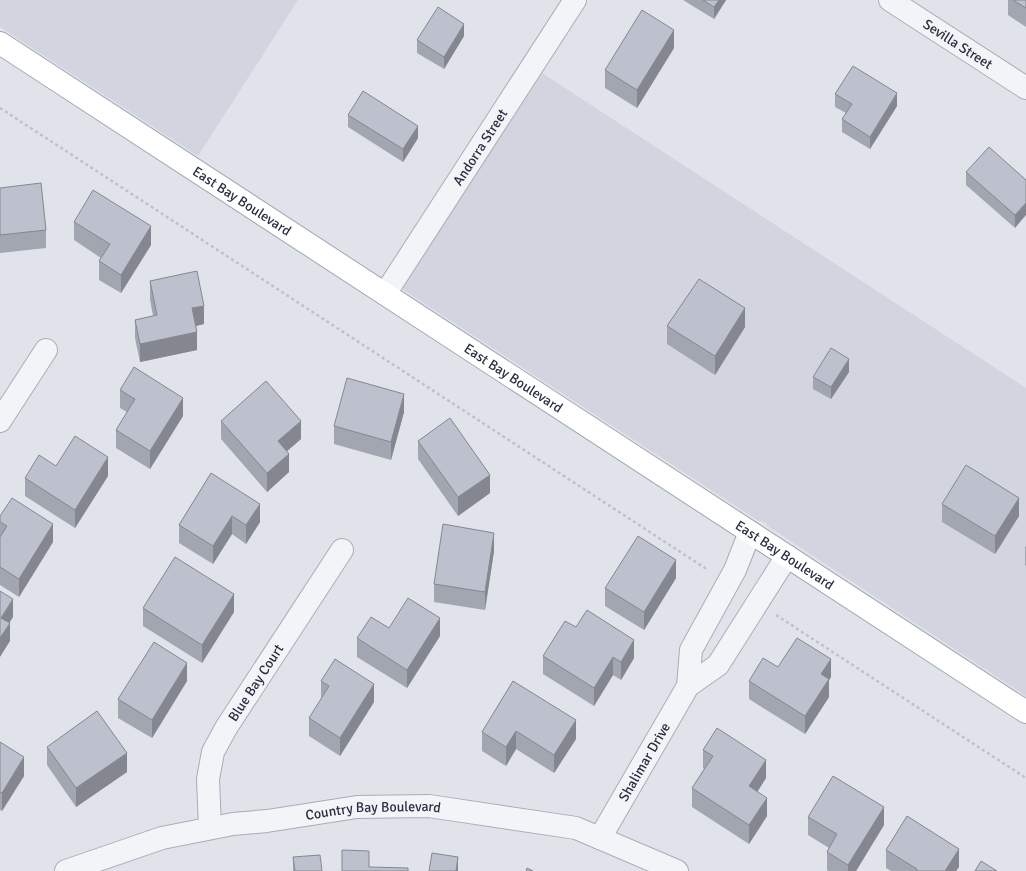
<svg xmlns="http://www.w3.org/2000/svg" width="1026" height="871" viewBox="0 0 1026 871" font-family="Signika,sans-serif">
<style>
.built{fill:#d2d5df}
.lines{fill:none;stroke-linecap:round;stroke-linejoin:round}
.minor-casing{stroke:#a8adb8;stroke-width:24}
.major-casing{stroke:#9ea6b6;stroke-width:24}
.path{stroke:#bec1c9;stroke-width:2.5;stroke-dasharray:3 3;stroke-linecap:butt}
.minor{stroke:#f3f4f8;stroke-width:22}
.major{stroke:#fff;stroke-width:22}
.wall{fill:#a2a6b0}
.shaded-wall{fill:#848790}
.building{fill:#bcc1cd;stroke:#848790}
.labels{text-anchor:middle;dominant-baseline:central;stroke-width:3.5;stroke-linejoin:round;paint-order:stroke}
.street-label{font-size:14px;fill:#272f42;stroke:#eff2f7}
</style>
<rect width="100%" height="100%" fill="#e0e3ea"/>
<!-- built -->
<g class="built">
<path d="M0,0H298L198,156L0,27Z"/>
<path d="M542,73L1026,388V696L766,525L767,523L757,520L402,289Z"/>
</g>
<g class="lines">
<defs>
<g id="minor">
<path id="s1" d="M890,0L1026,88"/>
<path id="s2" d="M385,294L575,0"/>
<path d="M0,421L46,350"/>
<path d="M688,686L691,650L735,570L750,532"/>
<path id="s3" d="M210,828L208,779L213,752L226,728L342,550"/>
<path id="s4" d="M600,838L688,686L718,665L787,556"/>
<path id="s5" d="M66,871L162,838L233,824L267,821L357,807L429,806L576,828L677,871"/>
</g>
<g id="major">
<path id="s6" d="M0,43L1026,712"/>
</g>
</defs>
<!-- minor casing -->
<use href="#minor" class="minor-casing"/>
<!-- major casing -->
<use href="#major" class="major-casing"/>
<!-- path -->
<g class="path">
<path d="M0,108L708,570"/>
<path d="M776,615L1026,778"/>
</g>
<!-- minor -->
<use href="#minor" class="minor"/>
<!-- major -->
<use href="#major" class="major"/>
</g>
<!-- wall -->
<g class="wall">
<path d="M683,0H726L714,19Z"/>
<path d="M1008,0H1026V27L1008,15Z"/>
<path d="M464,36L444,69L417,53V40Z"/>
<path d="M674,48L637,108L605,88V70Z"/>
<path d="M835,94L897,106L870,149L842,132V119L846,113L835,107Z"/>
<path d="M348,115L418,138L403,162L348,127Z"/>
<path d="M966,172L1026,180L1015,228L966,185Z"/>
<path d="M0,188L46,230V248L0,253Z"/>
<path d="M74,222L151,245L121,293L99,280V261L101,258L74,240Z"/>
<path d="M150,281L204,324L195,326L197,350L140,362L135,338V320L153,316L150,299Z"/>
<path d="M667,326L745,327L715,375L667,344Z"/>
<path d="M849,372L831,399L813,389V377Z"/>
<path d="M120,390L183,416L150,469L116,448V430L127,412L120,408Z"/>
<path d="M404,412L391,460L334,444V426Z"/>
<path d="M221,421L301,439L287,451L289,472L267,492L221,439Z"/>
<path d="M418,441L490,493L458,516L418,459Z"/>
<path d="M56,466L108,476L75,528L25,496V478Z"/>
<path d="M211,473L260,522L246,544L232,534L213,564L179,543V525Z"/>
<path d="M942,504L1019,516L995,554L942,522Z"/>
<path d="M0,516L53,542L19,597L0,585Z"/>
<path d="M1026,546V566L1025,565V547Z"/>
<path d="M494,551L485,610L434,602V584Z"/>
<path d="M676,578L644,630L605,606V588Z"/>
<path d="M143,608L234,612L202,663L143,626Z"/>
<path d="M576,627L634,658L621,680L613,675L594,706L543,674V656Z"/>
<path d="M389,628L440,636L407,688L357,657V638Z"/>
<path d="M778,667L831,677L829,680V697L805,734L749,699V681Z"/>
<path d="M187,681L152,738L118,718V699Z"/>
<path d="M321,681L374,702L340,756L309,736V718L321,700Z"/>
<path d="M513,681L576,739L554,773L516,749L506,766L482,751V732Z"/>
<path d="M0,742L24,776L2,811L0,810Z"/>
<path d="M47,747L127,772L76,807L47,765Z"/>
<path d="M703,750L766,778L757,792L767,816L749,844L692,807V788L704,769L703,768Z"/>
<path d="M808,817L884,825L856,871H828L827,870V852L829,848L808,835Z"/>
<path d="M886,850L959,867L956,871H891L886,868Z"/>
<path d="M293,857L322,871H293Z"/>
</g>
<!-- shaded-wall -->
<g class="shaded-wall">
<path d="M719,0H726L714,19V7Z"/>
<path d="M464,24V36L444,69V57Z"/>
<path d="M674,30V48L637,108V90Z"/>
<path d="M897,93V106L870,149V137Z"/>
<path d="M418,126V138L403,162V149Z"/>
<path d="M1026,203V215L1015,228V215Z"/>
<path d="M151,226V245L121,293V275Z"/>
<path d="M204,306V324L192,327V308Z"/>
<path d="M745,308V327L715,375V356Z"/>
<path d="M197,332V350L140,362V344Z"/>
<path d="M849,359V372L831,399V387Z"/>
<path d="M404,394V412L391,460V442Z"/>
<path d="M183,398V416L150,469V451Z"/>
<path d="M301,421V439L278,459V441Z"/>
<path d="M289,454V472L267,492V473Z"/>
<path d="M108,457V476L75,528V510Z"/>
<path d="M490,475V493L458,516V497Z"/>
<path d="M1019,498V516L995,554V536Z"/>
<path d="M260,504V522L246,544V525Z"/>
<path d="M232,516V534L213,564V546Z"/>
<path d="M53,524V542L19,597V579Z"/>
<path d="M494,533V551L485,610V592Z"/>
<path d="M676,560V578L644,630V612Z"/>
<path d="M234,594V612L202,663V645Z"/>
<path d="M13,599V617L1,636V618Z"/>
<path d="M440,618V636L407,688V670Z"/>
<path d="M10,623V641L0,657V638Z"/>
<path d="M634,640V658L621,680V662Z"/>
<path d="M613,657V675L594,706V688Z"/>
<path d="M831,659V677L829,680V697L805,734V716L821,674Z"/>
<path d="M187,663V681L152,738V720Z"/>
<path d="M374,684V702L340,756V738Z"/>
<path d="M576,720V739L554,773V755Z"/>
<path d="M516,731V749L506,766V747Z"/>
<path d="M127,753V772L76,807V788Z"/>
<path d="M24,757V776L2,811V793Z"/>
<path d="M766,760V778L749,805V786Z"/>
<path d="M767,798V816L749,844V825Z"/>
<path d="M884,807V825L856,871H848V865Z"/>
<path d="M959,849V867L956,871H945Z"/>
<path d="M458,857V871H456Z"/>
</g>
<!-- building -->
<g class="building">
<path d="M703,0H719L714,7Z"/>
<path d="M1013,0H1026V8Z"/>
<path d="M438,7L464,24L444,57L417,40Z"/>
<path d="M642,10L674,30L637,90L605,70Z"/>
<path d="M853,66L897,93L870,137L842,119L852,104L835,94Z"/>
<path d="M363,91L418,126L403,149L348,115Z"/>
<path d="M989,147L1026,180V203L1015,215L966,172Z"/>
<path d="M41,183L46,230L0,235V188Z"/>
<path d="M93,190L151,226L121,275L99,261L110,244L74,222Z"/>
<path d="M197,271L204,306L192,308L197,332L140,344L135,320L157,315L150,281Z"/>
<path d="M699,279L745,308L715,356L667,326Z"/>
<path d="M831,348L849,359L831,387L813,377Z"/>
<path d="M134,367L183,398L150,451L116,430L135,399L120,390Z"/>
<path d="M347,378L404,394L391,442L334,426Z"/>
<path d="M266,381L301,421L278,441L289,454L267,473L221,421Z"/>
<path d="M450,418L490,475L458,497L418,441Z"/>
<path d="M75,436L108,457L75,510L25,478L39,455L56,466Z"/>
<path d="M966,465L1019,498L995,536L942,504Z"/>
<path d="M211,473L260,504L246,525L232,516L213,546L179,525Z"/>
<path d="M12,498L53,524L19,579L0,567V537L7,526L0,522V516Z"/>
<path d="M443,524L494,533L485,592L434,584Z"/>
<path d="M638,536L676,560L644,612L605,588Z"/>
<path d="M175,557L234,594L202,645L143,608Z"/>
<path d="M0,591L13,599L1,618L10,623L0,638Z"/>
<path d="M408,598L440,618L407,670L357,638L371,617L389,628Z"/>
<path d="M587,610L634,640L621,662L613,657L594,688L543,656L565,621L576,627Z"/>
<path d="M797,638L831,659L821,674L829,679L805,716L749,681L763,658L778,667Z"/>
<path d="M154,642L187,663L152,720L118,699Z"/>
<path d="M335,659L374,684L340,738L309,718L329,686L321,681Z"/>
<path d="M513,681L576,720L554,755L516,731L506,747L482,732Z"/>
<path d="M97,711L127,753L76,788L47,747Z"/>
<path d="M717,728L766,760L749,786L767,798L749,825L692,788L713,756L703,750Z"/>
<path d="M0,742L24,757L2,793L0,792Z"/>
<path d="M833,776L884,807L848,865L827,852L837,834L808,817Z"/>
<path d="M907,816L959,849L945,871H916L917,869L886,850Z"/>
<path d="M342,850L369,851V867L408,868V871H342Z"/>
<path d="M432,853L458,857L456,871H429Z"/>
<path d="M320,855L322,871H295L293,857Z"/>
<path d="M981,861L997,871H975Z"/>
<path d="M527,868L533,871H526Z"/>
</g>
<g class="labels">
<!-- street labels -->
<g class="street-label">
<text stroke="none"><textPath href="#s1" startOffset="81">Sevilla Street</textPath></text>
<text stroke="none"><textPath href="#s2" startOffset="175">Andorra Street</textPath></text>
<text stroke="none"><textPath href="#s6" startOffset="289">East Bay Boulevard</textPath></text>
<text stroke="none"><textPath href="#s6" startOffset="613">East Bay Boulevard</textPath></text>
<text stroke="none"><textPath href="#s6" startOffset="937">East Bay Boulevard</textPath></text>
<text stroke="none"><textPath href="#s3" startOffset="158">Blue Bay Court</textPath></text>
<text stroke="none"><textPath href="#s4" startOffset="88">Shalimar Drive</textPath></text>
<text stroke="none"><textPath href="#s5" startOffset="315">Country Bay Boulevard</textPath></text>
</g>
</g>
</svg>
